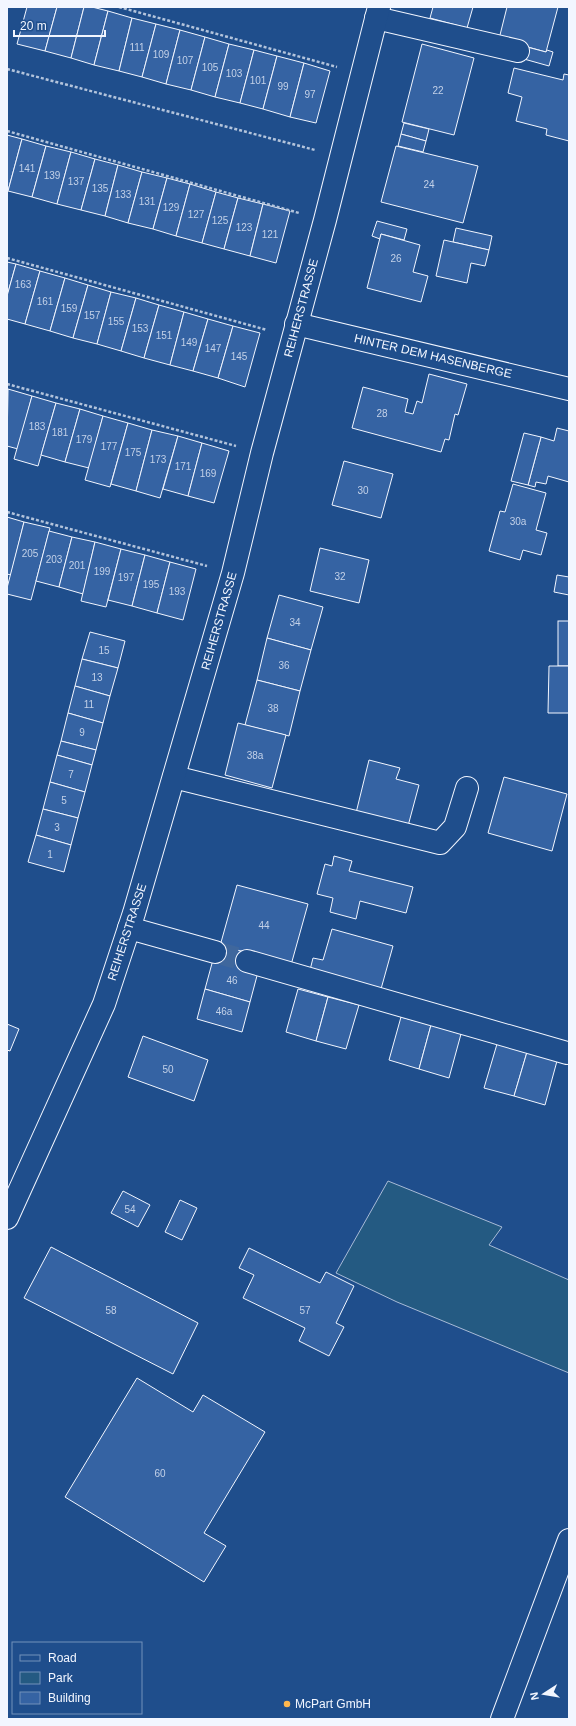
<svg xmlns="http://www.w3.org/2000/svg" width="576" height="1726" viewBox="0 0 576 1726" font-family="Helvetica,sans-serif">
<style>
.green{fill:#245a82;stroke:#a8bbd7}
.building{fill:#3563a3;stroke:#f2f6ff}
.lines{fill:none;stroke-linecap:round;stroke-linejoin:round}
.minor-tunnel{stroke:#3f679d;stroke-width:22;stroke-dasharray:22 11;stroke-linecap:butt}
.minor-casing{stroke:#f2f6ff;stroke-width:24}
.path{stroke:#b3c4dc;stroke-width:2.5;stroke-dasharray:3 2;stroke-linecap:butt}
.minor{stroke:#1f4e8c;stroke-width:22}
.poi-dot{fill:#ffb74d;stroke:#1f4e8c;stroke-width:1.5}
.labels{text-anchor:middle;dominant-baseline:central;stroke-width:3;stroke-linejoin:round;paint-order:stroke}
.number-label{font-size:10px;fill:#c3d1e8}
.street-label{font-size:12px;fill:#f2f6ff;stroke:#1f4e8c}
.poi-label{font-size:12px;fill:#f2f6ff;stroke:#1f4e8c;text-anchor:start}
</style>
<rect width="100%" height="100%" fill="#1f4e8c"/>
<!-- green -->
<path class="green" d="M388,1181L502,1227L489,1245L569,1280V1373L397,1302L336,1273Z"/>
<!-- building -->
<g class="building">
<path d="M27,7H57L45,51L17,44Z"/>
<path d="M57,7H84L71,58L45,51Z"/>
<path d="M84,7H92L108,11L94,65L71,58Z"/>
<path d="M433,7H473L467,28L430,18Z"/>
<path d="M507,7H558L546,52L499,39Z"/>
<path d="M108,11L132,18L119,71L94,65Z"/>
<path d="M132,18L156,24L142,77L119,71Z"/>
<path d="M156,24L180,30L166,84L142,77Z"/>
<path d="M180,30L205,37L191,90L166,84Z"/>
<path d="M205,37L229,44L215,97L191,90Z"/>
<path d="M229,44L254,50L240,103L215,97Z"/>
<path d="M422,44L474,58L454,135L402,122Z"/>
<path d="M527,47L546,52L547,50L553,52L549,66L524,59Z"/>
<path d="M254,50L277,56L263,109L240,103Z"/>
<path d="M277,56L304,63L290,117L263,109Z"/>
<path d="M304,63L330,71L316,123L290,117Z"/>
<path d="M514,68L563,80L564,74L569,75V141L546,135L547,129L516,121L522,97L508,93Z"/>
<path d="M404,123L429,129L426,141L401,134Z"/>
<path d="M401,134L426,141L423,152L398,146Z"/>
<path d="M7,135L22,139L8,191L7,190Z"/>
<path d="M22,139L46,146L32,197L8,191Z"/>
<path d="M46,146L71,152L57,204L32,197Z"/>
<path d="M396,146L478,166L463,223L381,202Z"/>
<path d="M71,152L95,159L81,210L57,204Z"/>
<path d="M95,159L118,165L105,216L81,210Z"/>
<path d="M118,165L142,172L128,223L105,216Z"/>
<path d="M142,172L167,178L153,229L128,223Z"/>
<path d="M167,178L190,184L176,236L153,229Z"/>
<path d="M190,184L216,192L202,243L176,236Z"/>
<path d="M216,192L238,198L224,249L202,243Z"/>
<path d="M238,198L263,204L250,256L224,249Z"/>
<path d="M263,204L290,211L276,263L250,256Z"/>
<path d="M377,221L407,229L404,240L381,234L380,239L372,236Z"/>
<path d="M456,228L492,236L489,250L453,242Z"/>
<path d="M381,234L420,245L413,272L428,276L421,302L367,288Z"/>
<path d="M444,240L489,250L485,266L471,263L467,283L436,276Z"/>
<path d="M7,262L16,264L7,296Z"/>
<path d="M16,264L40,271L25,324L7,319V296Z"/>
<path d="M40,271L65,278L50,331L25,324Z"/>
<path d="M65,278L88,285L73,338L50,331Z"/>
<path d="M88,285L111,292L97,344L73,338Z"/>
<path d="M111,292L136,298L121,351L97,344Z"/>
<path d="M136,298L159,305L144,358L121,351Z"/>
<path d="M159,305L184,312L170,365L144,358Z"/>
<path d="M184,312L208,319L193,371L170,365Z"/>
<path d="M208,319L233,326L218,378L193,371Z"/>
<path d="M233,326L260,333L245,387L218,378Z"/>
<path d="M429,374L467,384L458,415L455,414L449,440L445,439L441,452L352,428L363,387L408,399L405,412L413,414L417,401L422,403Z"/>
<path d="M8,389L32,396L18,449L7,446Z"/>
<path d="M32,396L56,403L38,466L14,459Z"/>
<path d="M56,403L80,409L65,462L41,455Z"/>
<path d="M80,409L103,416L89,468L65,462Z"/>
<path d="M103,416L128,423L110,487L85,480Z"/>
<path d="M128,423L152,430L136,491L111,484Z"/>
<path d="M557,428L569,431V482L548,476L546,484L536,482L535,487L528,485L541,437L554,441Z"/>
<path d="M152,430L178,436L160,498L136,491Z"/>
<path d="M524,433L541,437L528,485L511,481Z"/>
<path d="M178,436L202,443L188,496L163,489Z"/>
<path d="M202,443L229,451L214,503L188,496Z"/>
<path d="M344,461L393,474L381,518L332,505Z"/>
<path d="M513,484L546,493L536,530L547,533L541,555L523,550L520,560L489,551L500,511L505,512Z"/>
<path d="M7,517L24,522L11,575L7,574Z"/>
<path d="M24,522L50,528L31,600L7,594V588Z"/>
<path d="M49,531L72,537L59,587L36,581Z"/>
<path d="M72,537L95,542L83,594L59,587Z"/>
<path d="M95,542L121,549L106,607L81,601Z"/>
<path d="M320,548L369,560L359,603L310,591Z"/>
<path d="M121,549L145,555L132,606L108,600Z"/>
<path d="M145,555L170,562L157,613L132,606Z"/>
<path d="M170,562L196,569L183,620L157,613Z"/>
<path d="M557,575L569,577V595L554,592Z"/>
<path d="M279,595L323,607L311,650L267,638Z"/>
<rect x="558" y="621" width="11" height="45"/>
<path d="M90,632L125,641L118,668L82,659Z"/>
<path d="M267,638L311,650L300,691L257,680Z"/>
<path d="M82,659L118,668L110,696L75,686Z"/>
<path d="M549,666H569V713H548Z"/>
<path d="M257,680L300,691L289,736L245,725Z"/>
<path d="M75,686L110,696L103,723L68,713Z"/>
<path d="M68,713L103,723L96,750L61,741Z"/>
<path d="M238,723L286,735L272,788L225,775Z"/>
<path d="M61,741L96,750L92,765L57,755Z"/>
<path d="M57,755L92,765L85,792L50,782Z"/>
<path d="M369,760L400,768L396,779L419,785L408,826L356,813Z"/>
<path d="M504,777L567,794L552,851L488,833Z"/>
<path d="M50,782L85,792L78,818L43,809Z"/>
<path d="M43,809L78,818L71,845L36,835Z"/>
<path d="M36,835L71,845L64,872L28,862Z"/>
<path d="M334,856L352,861L349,871L413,887L406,913L360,901L356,919L330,912L333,898L317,894L325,864L332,866Z"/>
<path d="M237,885L308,904L291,965L220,946Z"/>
<path d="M332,929L393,946L381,989L310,970L313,958L323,960Z"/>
<path d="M217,945L249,953L258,972L250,1002L205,989Z"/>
<path d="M205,989L250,1002L242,1032L197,1019Z"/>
<path d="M298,989L328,997L316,1041L286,1032Z"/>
<path d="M328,997L359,1005L346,1049L316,1041Z"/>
<path d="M401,1017L431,1025L419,1069L389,1060Z"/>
<path d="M7,1024L19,1029L10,1051L7,1050Z"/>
<path d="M431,1025L461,1034L449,1078L419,1069Z"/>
<path d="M143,1036L208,1060L194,1101L128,1077Z"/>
<path d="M497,1044L527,1052L514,1096L484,1088Z"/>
<path d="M527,1052L557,1061L545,1105L514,1096Z"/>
<path d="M123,1191L150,1205L138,1227L111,1213Z"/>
<path d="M180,1200L197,1208L182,1240L165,1232Z"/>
<path d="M51,1247L198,1323L173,1374L24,1298Z"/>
<path d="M249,1248L320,1283L326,1272L354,1286L336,1323L344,1327L329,1356L299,1341L305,1328L243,1298L254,1275L239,1268Z"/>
<path d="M137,1378L193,1412L203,1395L265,1432L204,1533L226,1546L204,1582L65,1497Z"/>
</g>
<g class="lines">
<!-- minor-tunnel -->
<path class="minor-tunnel" d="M215,952L247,961"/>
<defs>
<g id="minor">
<path d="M376,18L518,51"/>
<path d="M296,324L569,389"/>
<path d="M174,777L440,843L455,827L467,788"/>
<path d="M129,928L215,952"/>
<path d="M247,961L567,1053"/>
<path d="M7,1218L104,1004L134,913L233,573L262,453L325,220L379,7"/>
<path d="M502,1719L569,1540"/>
</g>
</defs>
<!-- minor casing -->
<use href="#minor" class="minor-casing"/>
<!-- path -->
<g class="path">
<path d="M119,7L337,67"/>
<path d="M7,69L315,150"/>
<path d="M7,131L299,213"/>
<path d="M7,258L267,330"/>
<path d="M7,384L236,446"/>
<path d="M7,512L207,566"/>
</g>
<!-- minor -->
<use href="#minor" class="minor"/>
</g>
<!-- markers -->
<circle class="poi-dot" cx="287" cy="1704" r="4"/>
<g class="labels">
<!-- number labels -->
<g class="number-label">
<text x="137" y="47">111</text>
<text x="161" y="54">109</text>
<text x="185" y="60">107</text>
<text x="210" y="67">105</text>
<text x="234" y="73">103</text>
<text x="258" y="80">101</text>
<text x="283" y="86">99</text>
<text x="438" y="90">22</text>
<text x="310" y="94">97</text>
<text x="27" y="168">141</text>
<text x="52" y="175">139</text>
<text x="76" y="181">137</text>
<text x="429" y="184">24</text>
<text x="100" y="188">135</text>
<text x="123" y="194">133</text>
<text x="147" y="201">131</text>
<text x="171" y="207">129</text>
<text x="196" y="214">127</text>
<text x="220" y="220">125</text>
<text x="244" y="227">123</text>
<text x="270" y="234">121</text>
<text x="396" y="258">26</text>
<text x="23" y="284">163</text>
<text x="45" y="301">161</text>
<text x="69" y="308">159</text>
<text x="92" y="315">157</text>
<text x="116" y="321">155</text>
<text x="140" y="328">153</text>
<text x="164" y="335">151</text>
<text x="189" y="342">149</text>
<text x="213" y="348">147</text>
<text x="239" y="356">145</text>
<text x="382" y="413">28</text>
<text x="37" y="426">183</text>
<text x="60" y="432">181</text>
<text x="84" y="439">179</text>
<text x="109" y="446">177</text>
<text x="133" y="452">175</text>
<text x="158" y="459">173</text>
<text x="183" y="466">171</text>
<text x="208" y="473">169</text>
<text x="363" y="490">30</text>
<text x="518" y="521">30a</text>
<text x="30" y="553">205</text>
<text x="54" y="559">203</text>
<text x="77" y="565">201</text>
<text x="102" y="571">199</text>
<text x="340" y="576">32</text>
<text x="126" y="577">197</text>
<text x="151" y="584">195</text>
<text x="177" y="591">193</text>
<text x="295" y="622">34</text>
<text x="104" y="650">15</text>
<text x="284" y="665">36</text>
<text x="97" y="677">13</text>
<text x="89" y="704">11</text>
<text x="273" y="708">38</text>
<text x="82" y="732">9</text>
<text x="255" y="755">38a</text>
<text x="71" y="774">7</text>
<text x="64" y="800">5</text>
<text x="57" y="827">3</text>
<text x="50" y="854">1</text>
<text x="264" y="925">44</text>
<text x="232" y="980">46</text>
<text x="224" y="1011">46a</text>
<text x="168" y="1069">50</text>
<text x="130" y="1209">54</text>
<text x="111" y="1310">58</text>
<text x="305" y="1310">57</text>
<text x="160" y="1473">60</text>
</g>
<!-- street labels -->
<g class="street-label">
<text transform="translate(301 308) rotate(-75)">REIHERSTRASSE</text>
<text transform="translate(433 356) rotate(13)">HINTER DEM HASENBERGE</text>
<text transform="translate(219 621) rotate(-74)">REIHERSTRASSE</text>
<text transform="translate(127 932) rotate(-72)">REIHERSTRASSE</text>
</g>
<!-- poi labels -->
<g class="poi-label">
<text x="295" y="1704">McPart GmbH</text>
</g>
</g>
<!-- border -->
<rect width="576" height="1726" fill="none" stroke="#f2f6ff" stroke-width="16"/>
<!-- legend -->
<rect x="12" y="1642" width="130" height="72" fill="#1f4e8c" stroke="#7391ba"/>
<rect x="20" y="1655" width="20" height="6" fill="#1f4e8c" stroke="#7391ba"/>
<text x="48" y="1662" font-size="12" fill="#f2f6ff">Road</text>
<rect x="20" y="1672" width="20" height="12" fill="#245a82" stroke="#7391ba"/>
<text x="48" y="1682" font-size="12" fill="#f2f6ff">Park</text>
<rect x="20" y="1692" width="20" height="12" fill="#3563a3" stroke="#7391ba"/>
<text x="48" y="1702" font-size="12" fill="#f2f6ff">Building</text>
<!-- north arrow -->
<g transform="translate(544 1694) rotate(258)" stroke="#1f4e8c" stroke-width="3" paint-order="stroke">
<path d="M0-3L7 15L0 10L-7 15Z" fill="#f2f6ff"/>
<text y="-6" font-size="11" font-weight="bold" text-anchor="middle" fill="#f2f6ff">N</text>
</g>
<!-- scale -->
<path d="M14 30v6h91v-6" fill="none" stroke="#f2f6ff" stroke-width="2"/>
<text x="20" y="30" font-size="12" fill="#f2f6ff" stroke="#1f4e8c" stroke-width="3" paint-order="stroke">20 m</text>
</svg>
